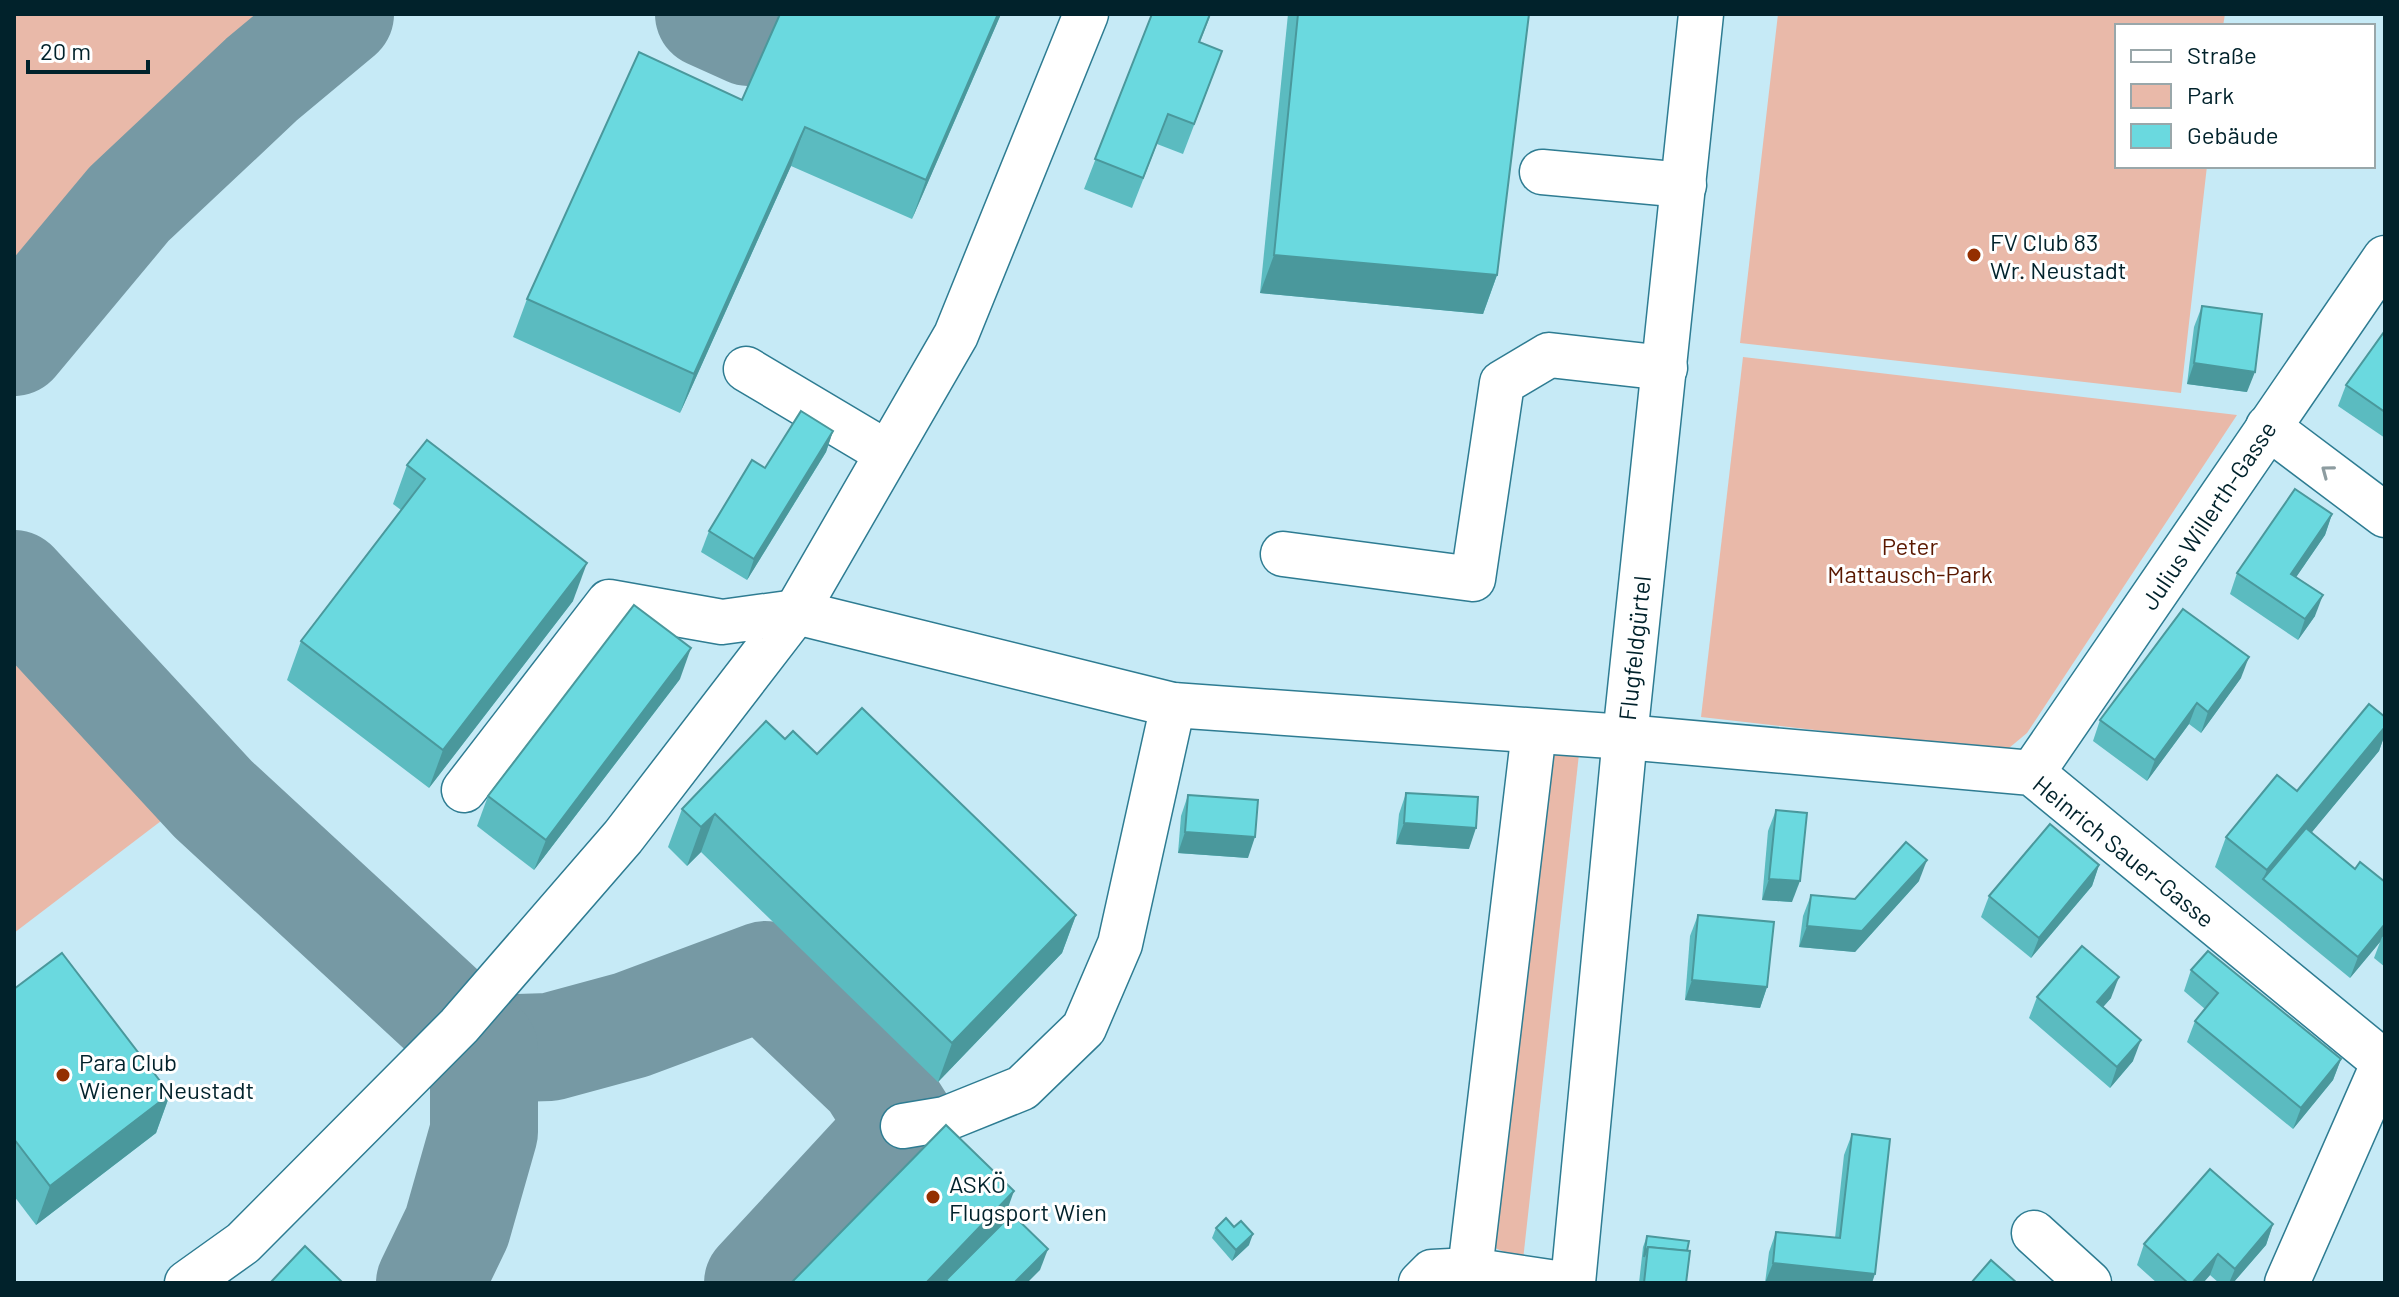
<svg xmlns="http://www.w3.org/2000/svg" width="2399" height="1297" viewBox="0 0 2399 1297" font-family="Barlow,sans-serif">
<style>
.green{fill:#e9b9a9}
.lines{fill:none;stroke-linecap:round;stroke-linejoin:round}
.taxiway{stroke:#7699a4;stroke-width:108}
.minor-casing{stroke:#2e7c92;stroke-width:47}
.minor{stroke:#fff;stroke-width:44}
.wall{fill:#5bbbc0}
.shaded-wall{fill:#4a989c}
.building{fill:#6ad9df;stroke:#4a989c;stroke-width:2}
.oneway{stroke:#8d9ca0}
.poi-dot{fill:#942f00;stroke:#fff;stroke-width:3}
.labels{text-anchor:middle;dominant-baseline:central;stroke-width:6;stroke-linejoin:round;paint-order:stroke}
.poi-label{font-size:24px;fill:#01222b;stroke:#fff;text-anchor:start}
.street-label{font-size:24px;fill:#01222b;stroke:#fff}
.park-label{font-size:24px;fill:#5a1800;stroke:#fff}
</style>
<rect width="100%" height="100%" fill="#c6eaf6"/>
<!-- green -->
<g class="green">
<path d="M14,14H301L132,159L14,288Z"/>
<path d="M1778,14H2225L2223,26H2117V166H2207L2181,393L1740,343Z"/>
<path d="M1743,357L2237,415L2027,733L2009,748L1988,750L1701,717Z"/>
<path d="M14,628L182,805L14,933Z"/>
<path d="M1549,750L1579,754L1523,1260L1488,1245Z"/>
</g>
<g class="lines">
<!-- taxiway -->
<g class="taxiway">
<path d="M709,14L749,32"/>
<path d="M14,342L129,204L262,79L340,14"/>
<path d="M14,584L213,799L484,1049L550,1047L631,1025L765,975L872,1077L903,1126L758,1283"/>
<path d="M430,1283L457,1227L484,1132V1049"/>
</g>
<defs>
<g id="minor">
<path d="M1086,14L956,335L796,612L1173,705L1625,737L2032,773L2385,1063"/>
<path d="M1542,172L1684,185"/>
<path d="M746,369L887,453"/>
<path d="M2268,427L2385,515"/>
<path d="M1283,554L1473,579L1502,383L1549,355L1665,368"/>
<path d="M1534,731L1470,1270L1556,1283"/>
<path d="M2032,773L2385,258"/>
<path d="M903,1126L945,1119L1022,1088L1084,1028L1120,944L1173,705"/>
<path d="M2034,1233L2089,1283"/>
<path d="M187,1283L243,1243L459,1026L623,837L796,612L722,622L609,602L464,790"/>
<path d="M1421,1283L1432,1272L1470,1270"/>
<path d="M1573,1283L1625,737L1701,14"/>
<path d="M2287,1283L2384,1062"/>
</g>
</defs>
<!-- minor casing -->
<use href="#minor" class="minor-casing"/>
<!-- minor -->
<use href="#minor" class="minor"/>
</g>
<!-- wall -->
<g class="wall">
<path d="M1001,14L912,219L791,166L680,413L513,337L527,299L742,100Z"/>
<path d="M1152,14H1211L1200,42L1211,81L1183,154L1157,144L1132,208L1084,189Z"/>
<path d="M1288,14H1529L1497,275L1483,314L1260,293Z"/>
<path d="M2202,306L2247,392L2187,384L2194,327Z"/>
<path d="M2385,334V438L2338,406L2346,385Z"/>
<path d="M833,431L826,452L747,580L701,552L709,531L765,468Z"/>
<path d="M427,440L573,601L429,788L287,680L301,641L401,510L393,504L407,465Z"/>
<path d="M2332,514L2325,535L2296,577L2315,616L2298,640L2230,594L2237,573Z"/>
<path d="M2241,678L2201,733L2189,724L2147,781L2093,741L2100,720Z"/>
<path d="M680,679L534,870L477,826L488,796Z"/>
<path d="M2385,717V734L2379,751L2311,833L2355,869L2385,882V967L2374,958L2380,942L2350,978L2215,867L2226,837L2297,791Z"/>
<path d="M785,739L1076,915L1062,953L938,1082L701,852L687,866L668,847L682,809Z"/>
<path d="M1406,793L1469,849L1396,844L1399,814Z"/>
<path d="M1188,795L1248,858L1178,853L1181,816Z"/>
<path d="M1776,810L1792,902L1762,900L1768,831Z"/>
<path d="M2099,865L2092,886L2031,958L1981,917L1989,896Z"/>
<path d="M1919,881L1855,952L1799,947L1803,916L1811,895L1855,899Z"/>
<path d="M1698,915L1767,987L1760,1008L1685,1000L1690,936Z"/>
<path d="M2191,970L2341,1059L2333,1080L2293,1129L2187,1042L2195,1021L2205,1009L2184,991Z"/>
<path d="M14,989L170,1094L156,1133L36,1225L14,1196Z"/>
<path d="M2037,997L2111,998L2103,1007L2133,1061L2110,1088L2029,1018Z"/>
<path d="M1852,1134L1872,1283H1765L1769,1252L1776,1232L1835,1238L1844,1155Z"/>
<path d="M2273,1224L2266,1245L2233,1283H2219L2210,1275L2203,1283H2157L2137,1265L2144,1244Z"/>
<path d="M1216,1228L1249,1245L1232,1261L1212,1238Z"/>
<path d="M1647,1236L1686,1283H1639L1643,1247Z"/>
</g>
<!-- shaded-wall -->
<g class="shaded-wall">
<path d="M998,14H1001L912,219L926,180Z"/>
<path d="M805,127L791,166L680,413L694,374Z"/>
<path d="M1274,255L1497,275L1483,314L1260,293Z"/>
<path d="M2194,363L2255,372L2247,392L2187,384Z"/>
<path d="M833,431L826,452L747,580L754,559Z"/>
<path d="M2332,514L2325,535L2284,595L2291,574Z"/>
<path d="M587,563L573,601L429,788L443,750Z"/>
<path d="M2323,595L2315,616L2298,640L2305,619Z"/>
<path d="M691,648L680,679L534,870L546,840Z"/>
<path d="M2249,657L2241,678L2201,733L2208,712Z"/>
<path d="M2197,703L2189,724L2147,781L2155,760Z"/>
<path d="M2385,727V734L2379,751L2269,884L2263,879L2267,870Z"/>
<path d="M715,814L701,852L687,866L701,827Z"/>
<path d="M1404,823L1476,828L1469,849L1396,844Z"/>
<path d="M1185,832L1255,837L1248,858L1178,853Z"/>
<path d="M1927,860L1919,881L1855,952L1799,947L1807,926Z"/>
<path d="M2099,865L2092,886L2031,958L2039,938Z"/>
<path d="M1769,879L1800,881L1792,902L1762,900Z"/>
<path d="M1076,915L1062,953L938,1082L952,1043Z"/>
<path d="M2385,924V936L2382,937L2380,942L2350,978L2358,957Z"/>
<path d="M2119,977L2111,998L2089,1023L2097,1002Z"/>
<path d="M1692,980L1767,987L1760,1008L1685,1000Z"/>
<path d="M2141,1040L2133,1061L2110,1088L2117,1067Z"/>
<path d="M2341,1059L2333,1080L2293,1129L2301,1108Z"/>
<path d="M170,1094L156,1133L36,1225L50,1186Z"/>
<path d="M1014,1191L1000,1230L946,1280L945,1283H926Z"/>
<path d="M2273,1224L2266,1245L2233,1283H2229L2235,1269Z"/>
<path d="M1253,1234L1249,1245L1232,1261L1236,1250Z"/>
<path d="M1048,1249L1040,1270L1027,1283H1014Z"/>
<path d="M2218,1254L2210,1275L2203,1283H2192Z"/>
<path d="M1773,1263L1875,1274L1872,1283H1765Z"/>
</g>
<!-- building -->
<g class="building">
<path d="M780,14H998L926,180L805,127L694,374L527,299L639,52L742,100Z"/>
<path d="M1152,14H1210L1199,42L1222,51L1194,124L1168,114L1143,178L1095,159Z"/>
<path d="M1298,14H1529L1497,275L1274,255Z"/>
<path d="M2202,306L2262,314L2255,372L2194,363Z"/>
<path d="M2384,332L2385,334V412L2346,385Z"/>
<path d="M801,411L833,431L754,559L709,531L752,460L765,468Z"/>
<path d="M427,440L587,563L443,750L301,641L425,479L407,465Z"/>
<path d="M2295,489L2332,514L2291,574L2323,595L2305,619L2237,573Z"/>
<path d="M634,605L691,648L546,840L488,796Z"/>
<path d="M2183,609L2249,657L2208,712L2197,703L2155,760L2100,720Z"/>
<path d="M2369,704L2385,717V727L2267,870L2226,837L2277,775L2297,791Z"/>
<path d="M862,708L1076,915L952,1043L715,814L701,827L682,809L766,721L785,739L793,731L817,754Z"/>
<path d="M1406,793L1478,797L1476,828L1404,823Z"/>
<path d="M1188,795L1258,800L1255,837L1185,832Z"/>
<path d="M1776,810L1807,813L1800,881L1769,879Z"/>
<path d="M2050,824L2099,865L2039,938L1989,896Z"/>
<path d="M2306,828L2355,869L2360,862L2385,882V924L2358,957L2263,879Z"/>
<path d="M1906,842L1927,860L1862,931L1807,926L1811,895L1855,899Z"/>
<path d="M1698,915L1774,922L1767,987L1692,980Z"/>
<path d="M2082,946L2119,977L2097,1002L2141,1040L2117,1067L2037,997Z"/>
<path d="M2208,951L2341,1059L2301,1108L2195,1021L2218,993L2191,970Z"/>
<path d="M62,953L170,1094L50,1186L14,1139V989Z"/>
<path d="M946,1125L1014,1191L926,1283H791Z"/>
<path d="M1852,1134L1890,1139L1875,1274L1773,1263L1776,1232L1840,1238Z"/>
<path d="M2210,1169L2273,1224L2235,1269L2218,1254L2192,1283H2188L2144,1244Z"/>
<path d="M1012,1214L1048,1249L1014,1283H950L946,1280Z"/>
<path d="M1226,1218L1234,1227L1241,1221L1253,1234L1236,1250L1216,1228Z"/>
<path d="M1647,1236L1689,1241L1687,1251L1648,1247L1644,1257Z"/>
<path d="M305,1246L343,1283H270Z"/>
<path d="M1648,1247L1690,1251L1686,1283H1644Z"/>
<path d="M1991,1260L2017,1283H1971Z"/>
</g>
<!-- one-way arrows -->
<defs><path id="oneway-chevron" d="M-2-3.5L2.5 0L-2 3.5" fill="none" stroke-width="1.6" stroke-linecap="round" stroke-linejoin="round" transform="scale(2)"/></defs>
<use class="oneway" href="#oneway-chevron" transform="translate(2327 471) rotate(-143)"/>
<!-- markers -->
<g class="poi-dot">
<circle cx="1974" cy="255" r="8"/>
<circle cx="63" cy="1075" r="8"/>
<circle cx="933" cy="1197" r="8"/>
</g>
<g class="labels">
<!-- poi labels -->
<g class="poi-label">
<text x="1990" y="241">FV Club 83<tspan x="1990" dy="28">Wr. Neustadt</tspan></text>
<text x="79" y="1061">Para Club<tspan x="79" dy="28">Wiener Neustadt</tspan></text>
<text x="949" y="1183">ASKÖ<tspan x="949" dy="28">Flugsport Wien</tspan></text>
</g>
<!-- street labels -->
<g class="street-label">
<text transform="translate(2208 515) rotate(-56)">Julius Willerth-Gasse</text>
<text transform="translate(1634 648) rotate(-84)">Flugfeldgürtel</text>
<text transform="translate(2124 851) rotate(39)">Heinrich Sauer-Gasse</text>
</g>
<!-- park labels -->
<g class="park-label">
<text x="1910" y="545">Peter<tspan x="1910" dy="28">Mattausch-Park</tspan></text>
</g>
</g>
<!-- border -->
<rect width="2399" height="1297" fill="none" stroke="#01222b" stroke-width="32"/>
<!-- legend -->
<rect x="2115" y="24" width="260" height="144" fill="#ffffff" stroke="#99a7aa" stroke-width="2"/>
<rect x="2131" y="50" width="40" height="12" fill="#ffffff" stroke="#99a7aa" stroke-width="2"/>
<text x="2187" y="64" font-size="24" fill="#01222b">Straße</text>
<rect x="2131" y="84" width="40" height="24" fill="#e9b9a9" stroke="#99a7aa" stroke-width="2"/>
<text x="2187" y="104" font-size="24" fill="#01222b">Park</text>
<rect x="2131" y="124" width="40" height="24" fill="#6ad9df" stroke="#99a7aa" stroke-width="2"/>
<text x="2187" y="144" font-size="24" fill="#01222b">Gebäude</text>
<!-- scale -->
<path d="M28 60v12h120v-12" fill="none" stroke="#01222b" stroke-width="4"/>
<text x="40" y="60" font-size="24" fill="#01222b" stroke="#ffffff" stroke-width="6" paint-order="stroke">20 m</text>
</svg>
